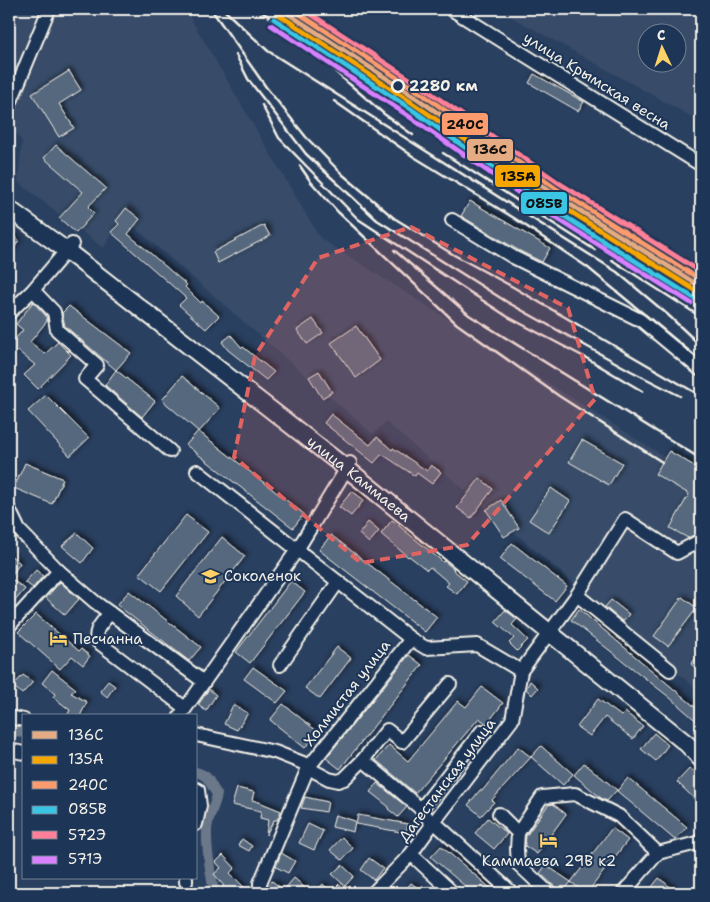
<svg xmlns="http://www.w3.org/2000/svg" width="710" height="902" viewBox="0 0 710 902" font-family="'Shantell Sans',sans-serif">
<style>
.built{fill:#374c69;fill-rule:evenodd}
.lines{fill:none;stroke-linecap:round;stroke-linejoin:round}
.canal{stroke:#6a788a;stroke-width:10}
.building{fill:#56677d;stroke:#f4f1e8;filter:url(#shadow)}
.minor-casing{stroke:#f4f1e8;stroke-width:16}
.major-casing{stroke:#f4f1e8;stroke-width:20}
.minor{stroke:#1d3557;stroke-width:12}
.major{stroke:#1d3557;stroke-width:16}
.rail{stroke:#f4f1e8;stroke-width:2.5}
.rail-1-casing{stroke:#1d3557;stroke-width:9}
.rail-2-casing{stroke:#1d3557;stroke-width:9}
.rail-3-casing{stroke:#1d3557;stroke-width:9}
.rail-4-casing{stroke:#1d3557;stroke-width:9}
.rail-5-casing{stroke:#1d3557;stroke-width:9}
.rail-6-casing{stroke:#1d3557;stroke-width:9}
.rail-1{stroke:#e5ac83;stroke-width:5}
.rail-2{stroke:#f7a600;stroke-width:5}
.rail-3{stroke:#fc9b6d;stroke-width:5}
.rail-4{stroke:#3ac5e4;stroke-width:5}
.rail-5{stroke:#ff8098;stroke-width:5}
.rail-6{stroke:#d880ff;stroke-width:5}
.marked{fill:#df6462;fill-opacity:0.2;stroke:#df6462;stroke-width:4;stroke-dasharray:10 6;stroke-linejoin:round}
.stop-dot{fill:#1d3557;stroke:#f4f1e8;stroke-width:2.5}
.labels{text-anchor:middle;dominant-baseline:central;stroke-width:4;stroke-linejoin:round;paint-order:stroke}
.street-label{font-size:15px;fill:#f4f1e8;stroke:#1d3557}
.stop-label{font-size:15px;font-weight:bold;fill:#f4f1e8;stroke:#1d3557;text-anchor:start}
.poi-label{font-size:15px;fill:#f4f1e8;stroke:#1d3557;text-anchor:start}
.line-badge{stroke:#1d3557;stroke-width:2}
.pale-badge-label{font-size:14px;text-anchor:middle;font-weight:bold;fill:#111}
</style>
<defs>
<filter id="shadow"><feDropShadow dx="2.5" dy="-2.5" stdDeviation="2.5" flood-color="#0009"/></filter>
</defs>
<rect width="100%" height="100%" fill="#2a4060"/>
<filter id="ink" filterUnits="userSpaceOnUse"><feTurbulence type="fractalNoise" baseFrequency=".02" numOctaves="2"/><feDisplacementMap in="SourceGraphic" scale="10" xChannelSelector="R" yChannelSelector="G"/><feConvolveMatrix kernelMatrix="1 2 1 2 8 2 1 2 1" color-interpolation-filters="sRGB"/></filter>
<g filter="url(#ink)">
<!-- built -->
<g class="built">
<path d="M9,9H185L320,238L701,480V693L386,422L373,434L124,218L103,248L18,182L22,142L9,122Z"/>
<path d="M497,9H701V122ZM648,32H678V62H648Z"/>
</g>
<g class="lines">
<!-- canal -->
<g class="canal">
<path d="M9,731L24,733"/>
<path d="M196,772C211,776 209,784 217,794C215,807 207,817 207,831C206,851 211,873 214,893"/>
</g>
</g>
<!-- building -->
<g class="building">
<path d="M69,71L81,90L59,104L74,128L59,137L32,94Z"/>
<path d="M534,74L584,102L578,111L529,83Z"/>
<path d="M56,145L106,188L88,207L94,213L76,233L59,218L83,192L44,158Z"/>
<path d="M470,201L550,248L542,262L518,250L461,216Z"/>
<path d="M126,208L140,219L128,234L187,285L185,287L201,303L202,301L219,316L206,329L179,305L186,298L111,232L119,224L116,221Z"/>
<path d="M264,225L270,236L218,263L213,252Z"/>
<path d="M9,234L19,240L9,257Z"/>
<path d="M33,302L46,316L47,321L30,342L45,354L58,342L71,355L38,389L24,375L35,365L18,351L9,359V346L23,330L16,324Z"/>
<path d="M69,306L131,353L116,370L65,326L62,313Z"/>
<path d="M313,319L323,333L307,344L297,330Z"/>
<path d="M356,326L380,360L356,378L331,343Z"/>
<path d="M231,335L242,348L243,347L274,372L266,380L228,350L222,342Z"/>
<path d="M116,370L155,401L142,417L105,385Z"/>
<path d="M319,371L332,392L322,398L309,377Z"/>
<path d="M182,376L220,408L199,432L162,400Z"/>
<path d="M46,395L89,438L70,456L28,411Z"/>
<path d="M331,414L370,445L377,437L392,450L393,448L427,471L431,465L441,472L432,484L417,473L415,476L382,454L374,463L324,423Z"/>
<path d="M198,431L304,514L293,528L186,445Z"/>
<path d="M582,440L622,463L609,485L569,462Z"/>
<path d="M669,451L701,470V525L697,533L688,538L670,528L689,494L655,474Z"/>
<path d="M25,463L63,479L52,504L14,488Z"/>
<path d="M480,478L493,489L471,518L457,508Z"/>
<path d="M551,488L570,501L549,533L529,520Z"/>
<path d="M352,491L364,500L351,516L339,507Z"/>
<path d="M501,500L519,528L504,537L486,510Z"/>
<path d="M186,515L208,532L161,591L139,574Z"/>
<path d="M392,520L443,562L444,561L454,569L453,570L467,581L457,594L446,586L449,583L430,567L427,570L409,556L408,557L381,534Z"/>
<path d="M368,522L379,531L369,543L359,534Z"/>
<path d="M77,533L93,548L82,563L62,546Z"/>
<path d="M331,535L437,617L425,632L319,550Z"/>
<path d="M222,537L245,556L198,616L176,596Z"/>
<path d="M512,543L567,586L555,601L500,559Z"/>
<path d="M9,554L20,563L10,578L25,589L15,601L9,596Z"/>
<path d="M36,570L43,576L33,588L25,582Z"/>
<path d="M291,581L305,592L250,663L236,652Z"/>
<path d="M60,582L79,599L65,615L46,598Z"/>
<path d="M129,591L201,647L189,661L117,605Z"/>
<path d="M682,597L697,608L668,646L654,636Z"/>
<path d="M611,600L629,614L623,622L605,607Z"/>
<path d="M579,609L701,712V725L669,697L571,620Z"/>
<path d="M505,610L517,619L512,625L528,640L517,651L509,643L514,638L495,622Z"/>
<path d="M36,614L79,651L81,649L90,656L83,665L72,656L60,669L18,632Z"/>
<path d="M337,647L351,658L320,699L305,688Z"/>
<path d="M701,652V673L691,664Z"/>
<path d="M409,655L422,665L340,769L326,758Z"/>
<path d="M253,667L287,691L277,703L244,679Z"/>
<path d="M52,670L76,689L71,693L87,702L80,716H67L70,710L53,697L55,694L42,683Z"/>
<path d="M23,675L33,682L22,694L13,686Z"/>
<path d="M108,681L115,686L107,697L100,691Z"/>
<path d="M530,681L538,688L532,695L526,689Z"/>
<path d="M482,687L503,703L487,724L479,718L415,793L376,760L389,745L408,761L458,701L466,707Z"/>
<path d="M209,689L216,695L206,711L198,705Z"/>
<path d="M598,699L621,716L625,712L643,726L633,739L605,717L590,736L577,727Z"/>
<path d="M283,704L318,732L305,748L270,720Z"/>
<path d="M233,705L248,713L237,730L224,724Z"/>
<path d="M654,733L668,745L656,761L641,749Z"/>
<path d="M541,746L573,774L563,785L531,757L492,800L494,802L481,816L468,805L480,790L482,791L518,747L531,757Z"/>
<path d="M584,763L617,790L607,801L601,798L574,775Z"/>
<path d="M690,768L701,778V805L677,782Z"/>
<path d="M628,778L687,827L675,840L617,791Z"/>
<path d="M377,783L407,807L398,817L388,809L389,807L370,792Z"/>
<path d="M237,788L254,792L252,800L259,802L281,811L277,820H274L266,835L268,820L260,818L261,811L232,805Z"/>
<path d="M305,797L328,802L326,812L301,808Z"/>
<path d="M553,804L566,814L537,854L525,846L526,836L548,805Z"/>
<path d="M335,815L355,821L353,832L332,827Z"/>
<path d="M358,815L408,824L406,833L356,824Z"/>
<path d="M488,818L507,834L494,849L475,833Z"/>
<path d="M308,824L323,831L314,850L299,843Z"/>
<path d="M612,828L628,840L587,893H585L571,882Z"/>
<path d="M342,837L353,848L342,860L330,850Z"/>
<path d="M242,839L252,846L249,851L238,845Z"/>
<path d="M441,846L496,893H473L431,857Z"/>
<path d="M281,853L295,861L288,873L276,867Z"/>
<path d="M223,855L235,868L230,873L245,888L240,893H224L220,890L224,886L214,874L221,868L216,862Z"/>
<path d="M369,858L383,868L374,880L361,870Z"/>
<path d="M342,865L354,876L345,886L332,874Z"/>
<path d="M546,865L571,882L562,893H557L555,887L540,873Z"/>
<path d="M294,878L300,883L310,893H288L284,890Z"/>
<path d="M659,878L678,893H647Z"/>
<path d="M272,881L282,889L278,893L268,892V886Z"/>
<path d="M411,883L425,893H409L405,890Z"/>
<path d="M323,884L331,892L339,884L349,893H314Z"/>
</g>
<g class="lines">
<defs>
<g id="minor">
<path d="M451,9L701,165"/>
<path d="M9,106L49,9"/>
<path d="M452,220L513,257L642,321L701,370"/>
<path d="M33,290L54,312L57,330L97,365L85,379L170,451"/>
<path d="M9,313L33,290L72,244"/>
<path d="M197,471L411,639L426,648L477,645L521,671"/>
<path d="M9,509L19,530L59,571L9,626"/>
<path d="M59,571L95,602L204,682"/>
<path d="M577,595L670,670"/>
<path d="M110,613C103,622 92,631 98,642L185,708"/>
<path d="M280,665L338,582"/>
<path d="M180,716L297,550L350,463"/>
<path d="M9,717L24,720"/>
<path d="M196,735L275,752L303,763L308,768L329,779L338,781L344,779L363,760"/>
<path d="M9,750L24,753"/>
<path d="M196,789L198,790L200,806L196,824"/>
<path d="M421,809L482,731"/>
<path d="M499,814L518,833L517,849L518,864L549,893"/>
<path d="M434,822L512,893"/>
<path d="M432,824L421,809L363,760L387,730L402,742L450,684"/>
<path d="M518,833L542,797L575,794L619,816L658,853L697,843L701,840"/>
<path d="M411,854L453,893"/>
<path d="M186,882V878"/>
<path d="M260,893V883L308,768L411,639"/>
<path d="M373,893L411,854L434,822L512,720L521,671L577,595L625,519L677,553L701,540"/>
<path d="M623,893L658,853"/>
</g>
<g id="major">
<path id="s1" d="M9,209L67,251L356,476L687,744L701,759"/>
</g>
</defs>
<!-- minor casing -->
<use href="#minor" class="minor-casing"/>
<!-- major casing -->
<use href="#major" class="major-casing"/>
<!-- minor -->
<use href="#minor" class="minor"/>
<!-- major -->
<use href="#major" class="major"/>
<!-- rail -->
<g class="rail">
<path d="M211,9L266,87L306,137L342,174L394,218L454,255L513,287L701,396"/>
<path d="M223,9L268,51L617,272L667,314L701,346"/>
<path d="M258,9L285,28L384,114L413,135"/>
<path d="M236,55L248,79L306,154L377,220L507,302L631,371L680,396"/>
<path d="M334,101L414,157L514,218L587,267L701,361"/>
<path d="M262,105L279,138L358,219L508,317L588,359L642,391"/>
<path d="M443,153L595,250"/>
<path d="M300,166L311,182L338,212L457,324L559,396L662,462"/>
<path d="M394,250L469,315L701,459"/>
<path d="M612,260L701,317"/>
</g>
<defs>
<path id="rail-1" d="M281,9L418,99L552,193L701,287"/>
<path id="rail-2" d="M278,14L414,104L549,198L698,292"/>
<path id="rail-3" d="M292,9L422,94L555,188L701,280"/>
<path id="rail-4" d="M274,19L411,109L545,204L694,298"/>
<path id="rail-5" d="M303,9L425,89L559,183L701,272"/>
<path id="rail-6" d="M271,25L407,115L542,209L691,303"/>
</defs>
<!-- rail-1 casing -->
<use href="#rail-1" class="rail-1-casing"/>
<!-- rail-2 casing -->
<use href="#rail-2" class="rail-2-casing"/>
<!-- rail-3 casing -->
<use href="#rail-3" class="rail-3-casing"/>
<!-- rail-4 casing -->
<use href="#rail-4" class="rail-4-casing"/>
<!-- rail-5 casing -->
<use href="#rail-5" class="rail-5-casing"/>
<!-- rail-6 casing -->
<use href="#rail-6" class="rail-6-casing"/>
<!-- rail-1 -->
<use href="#rail-1" class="rail-1"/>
<!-- rail-2 -->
<use href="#rail-2" class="rail-2"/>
<!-- rail-3 -->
<use href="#rail-3" class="rail-3"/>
<!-- rail-4 -->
<use href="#rail-4" class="rail-4"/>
<!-- rail-5 -->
<use href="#rail-5" class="rail-5"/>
<!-- rail-6 -->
<use href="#rail-6" class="rail-6"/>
</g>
</g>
<!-- marked area -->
<path class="marked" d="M411,227L568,308L595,399L467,545L361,563L234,457L255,356L318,258Z"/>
<!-- icons -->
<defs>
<symbol id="school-bare" viewBox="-9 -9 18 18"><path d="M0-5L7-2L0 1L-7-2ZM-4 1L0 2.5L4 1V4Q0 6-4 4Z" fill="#ffd166" stroke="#1d3557" stroke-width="2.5" paint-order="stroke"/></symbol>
<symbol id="hotel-bare" viewBox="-9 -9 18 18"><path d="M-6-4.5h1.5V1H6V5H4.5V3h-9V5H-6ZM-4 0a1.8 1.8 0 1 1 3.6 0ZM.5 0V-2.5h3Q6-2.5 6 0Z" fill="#ffd166" stroke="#1d3557" stroke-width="2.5" paint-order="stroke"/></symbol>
</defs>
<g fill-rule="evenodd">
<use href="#school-bare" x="198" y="564" width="25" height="25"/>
<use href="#hotel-bare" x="46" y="626" width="25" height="25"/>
<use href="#hotel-bare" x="536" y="828" width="25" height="25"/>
</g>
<!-- markers -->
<circle class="stop-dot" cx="398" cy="86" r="6"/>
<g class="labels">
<!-- street labels -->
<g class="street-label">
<text transform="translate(597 81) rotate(32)">улица Крымская весна</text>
<text stroke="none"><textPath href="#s1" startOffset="442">улица Каммаева</textPath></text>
<text transform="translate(347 693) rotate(-52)">Холмистая улица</text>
<text transform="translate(447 780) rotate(-53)">Дагестанская улица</text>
</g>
<!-- stop labels -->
<g class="stop-label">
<text x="409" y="86">2280 км</text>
</g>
<!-- poi labels -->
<g class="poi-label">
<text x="224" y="576">Соколенок</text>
<text x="73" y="639">Песчанна</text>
<text x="549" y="861" text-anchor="middle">Каммаева 29В к2</text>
</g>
</g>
<g class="line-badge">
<rect x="441" y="112" width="48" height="24" rx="5" fill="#fc9b6d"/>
<rect x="466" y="138" width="48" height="24" rx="5" fill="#e5ac83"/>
<rect x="494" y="164" width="47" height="24" rx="5" fill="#f7a600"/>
<rect x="520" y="191" width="48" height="24" rx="5" fill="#3ac5e4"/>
</g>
<g class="pale-badge-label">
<text x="465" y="129">240С</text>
<text x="490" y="154">136С</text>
<text x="518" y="181">135А</text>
<text x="544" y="208">085В</text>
</g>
<!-- margin -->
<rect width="710" height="902" fill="none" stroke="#1d3557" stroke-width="30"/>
<rect x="15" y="15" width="680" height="872" fill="none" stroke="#f4f1e8" stroke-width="2" filter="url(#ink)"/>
<!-- legend -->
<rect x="22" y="714" width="175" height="165" fill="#1d3557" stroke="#738091"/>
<rect x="32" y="731" width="25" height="8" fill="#e5ac83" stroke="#738091"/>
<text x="68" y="740" font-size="15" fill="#f4f1e8">136С</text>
<rect x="32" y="756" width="25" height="8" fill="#f7a600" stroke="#738091"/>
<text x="68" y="764" font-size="15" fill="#f4f1e8">135А</text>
<rect x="32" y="781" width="25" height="8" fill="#fc9b6d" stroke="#738091"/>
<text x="68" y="790" font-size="15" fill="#f4f1e8">240С</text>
<rect x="32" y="806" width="25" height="8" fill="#3ac5e4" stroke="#738091"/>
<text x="68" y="814" font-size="15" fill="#f4f1e8">085В</text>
<rect x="32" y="831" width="25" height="8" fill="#ff8098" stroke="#738091"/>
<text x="68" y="840" font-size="15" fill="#f4f1e8">572Э</text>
<rect x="32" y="856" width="25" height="8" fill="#d880ff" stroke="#738091"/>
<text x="68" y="864" font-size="15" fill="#f4f1e8">571Э</text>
<!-- north arrow -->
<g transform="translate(662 48) rotate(356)"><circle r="24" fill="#1d3557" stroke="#738091"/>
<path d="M0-4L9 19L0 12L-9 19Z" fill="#ffd166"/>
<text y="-8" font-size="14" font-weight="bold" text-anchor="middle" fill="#f4f1e8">С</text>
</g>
</svg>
